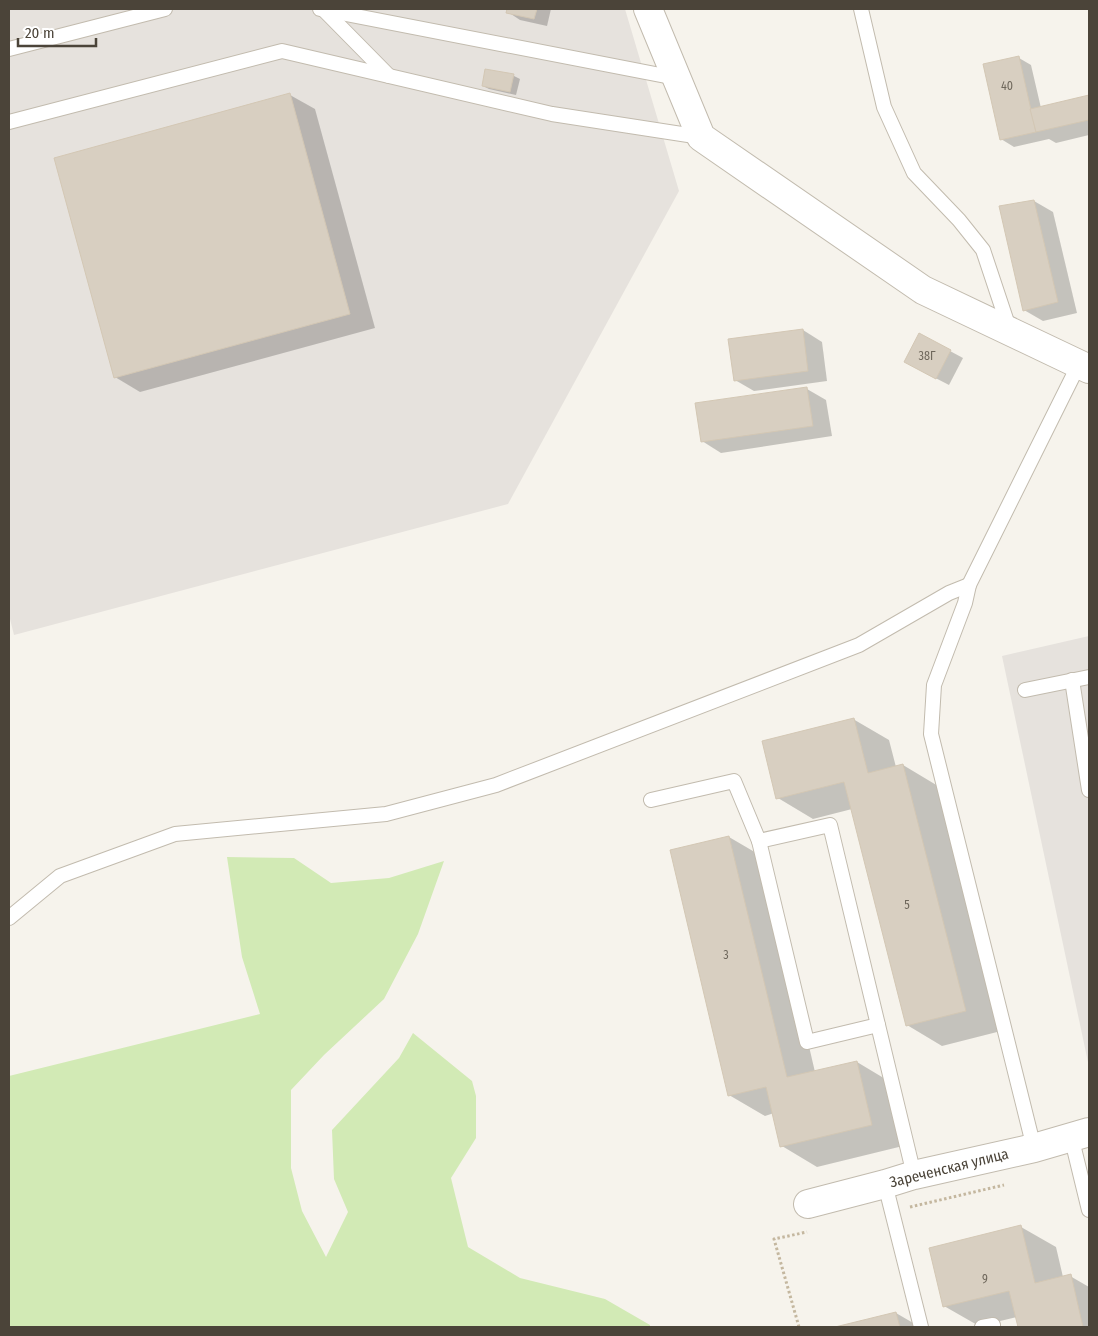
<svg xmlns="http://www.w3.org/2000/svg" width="1098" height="1336" viewBox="0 0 1098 1336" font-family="'Fira Sans Condensed',sans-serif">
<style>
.industrial{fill:#e6e2dd}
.green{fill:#d2eab5}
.shadow{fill:#0003}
.building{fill:#d8cfc1;stroke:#d3c7b4}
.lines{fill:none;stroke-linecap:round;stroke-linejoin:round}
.service-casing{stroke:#c2bbae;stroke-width:16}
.minor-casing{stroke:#c2bbae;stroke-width:30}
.path{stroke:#c4b79f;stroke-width:3;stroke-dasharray:2.5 2.5;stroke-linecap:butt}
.service{stroke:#fff;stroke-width:14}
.minor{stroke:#fff;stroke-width:28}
.labels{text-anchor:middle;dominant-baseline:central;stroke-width:4;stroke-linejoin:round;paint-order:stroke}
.number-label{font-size:12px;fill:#6e675b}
.street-label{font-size:15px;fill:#4b4439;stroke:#fff}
</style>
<rect width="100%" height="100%" fill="#f6f3ec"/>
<!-- industrial -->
<g class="industrial">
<path d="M9,9H625L679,191L508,504L14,635L9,615Z"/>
<path d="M1089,636V1067L1002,656Z"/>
</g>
<!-- green -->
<path class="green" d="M227,857L294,858L331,883L389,878L444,861L418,934L384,999L324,1055L291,1090V1168L302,1211L326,1257L348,1212L334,1179L332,1130L399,1058L413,1033L472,1081L476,1096V1138L451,1178L468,1247L520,1278L605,1299L650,1325V1327H9V1076L260,1014L242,957Z"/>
<!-- shadow -->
<g class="shadow">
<path d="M508,9H551L547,26L520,20L508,12Z"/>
<path d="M1019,58L1031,65L1041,108L1089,97V135L1056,143L1049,139L1014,147L1001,139Z"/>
<path d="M514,76L520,79L516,95L489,89L483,86Z"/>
<path d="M290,95L315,109L375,328L140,392L115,377Z"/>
<path d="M1034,201L1053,212L1077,313L1043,321L1024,310Z"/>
<path d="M803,330L822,342L827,381L754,391L735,380Z"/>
<path d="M950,351L963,358L949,385L918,369Z"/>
<path d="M807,389L826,400L832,436L721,453L702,441Z"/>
<path d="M853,719L889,740L896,767L903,765L938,786L1001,1031L942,1046L907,1025L852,809L813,819L778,798Z"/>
<path d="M729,837L765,858L815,1072L857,1062L892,1083L907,1145L817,1167L782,1146L774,1113L765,1116L729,1095Z"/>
<path d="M1021,1227L1056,1247L1063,1277L1070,1276L1089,1287V1327H1019L1017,1317L979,1326L944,1306Z"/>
<path d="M896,1313L920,1327H840Z"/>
</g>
<!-- building -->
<g class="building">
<path d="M507,9H537L534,19L506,13Z"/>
<path d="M1019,56L1036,132L1000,140L983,64Z"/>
<path d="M485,69L514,74L510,92L482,86Z"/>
<path d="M290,93L350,314L114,378L54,158Z"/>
<path d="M1089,95V120L1036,132L1030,109Z"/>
<path d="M1034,200L1058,302L1023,311L999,206Z"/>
<path d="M803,329L808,371L734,381L728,339Z"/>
<path d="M919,333L951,350L936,379L904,362Z"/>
<path d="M807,387L813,426L701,442L695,403Z"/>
<path d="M854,718L868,773L903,764L966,1011L906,1026L844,782L776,799L762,741Z"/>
<path d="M729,836L787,1077L857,1061L872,1125L780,1147L766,1087L728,1096L670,850Z"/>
<path d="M1021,1225L1035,1283L1071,1274L1083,1327H1018L1009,1291L943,1307L929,1248Z"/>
<path d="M896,1312L900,1327H835Z"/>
</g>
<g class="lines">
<defs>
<g id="service">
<path d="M320,9L676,78"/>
<path d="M323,9L389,76"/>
<path d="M861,9L884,107L914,173L959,220L983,250L1010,331"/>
<path d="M9,49L165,9"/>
<path d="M9,122L282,51L552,114L701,137"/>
<path d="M1072,680L1089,790"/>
<path d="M1025,690L1089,677"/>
<path d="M651,800L734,781L759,841L830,825L914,1175"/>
<path d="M759,841L807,1042L878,1025"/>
<path d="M9,918L60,876L175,834L386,814L496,785L859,645L949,593L969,585"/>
<path d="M1071,1136L1089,1210"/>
<path d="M1034,1148L931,734L934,685L965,603L969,585L1079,364"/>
<path d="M885,1184L921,1327"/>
<path d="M982,1327L993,1325V1327"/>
</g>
<g id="minor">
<path d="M648,9L701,137L923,290L1089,369"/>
<path d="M808,1204L885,1184L914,1175L1034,1148L1089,1132"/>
</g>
</defs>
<!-- service casing -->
<use href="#service" class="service-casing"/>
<!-- minor casing -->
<use href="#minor" class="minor-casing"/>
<!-- path -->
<g class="path">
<path d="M910,1207L1004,1185"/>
<path d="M799,1327L774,1239L807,1232"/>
</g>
<!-- service -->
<use href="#service" class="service"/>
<!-- minor -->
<use href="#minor" class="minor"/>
</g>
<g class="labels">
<!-- number labels -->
<g class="number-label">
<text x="1007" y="86">40</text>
<text x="927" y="356">38Г</text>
<text x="907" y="905">5</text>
<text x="726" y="955">3</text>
<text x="985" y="1279">9</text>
</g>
<!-- street labels -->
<g class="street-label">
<text transform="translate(949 1168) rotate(-14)">Зареченская улица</text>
</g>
</g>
<!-- border -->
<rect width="1098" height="1336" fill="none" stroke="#4b4439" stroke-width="20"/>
<!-- scale -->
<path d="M18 38v8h78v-8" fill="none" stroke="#4b4439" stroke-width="2.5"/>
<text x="25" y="38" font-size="15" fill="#4b4439" stroke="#ffffff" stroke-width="4" paint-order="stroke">20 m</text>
</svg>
